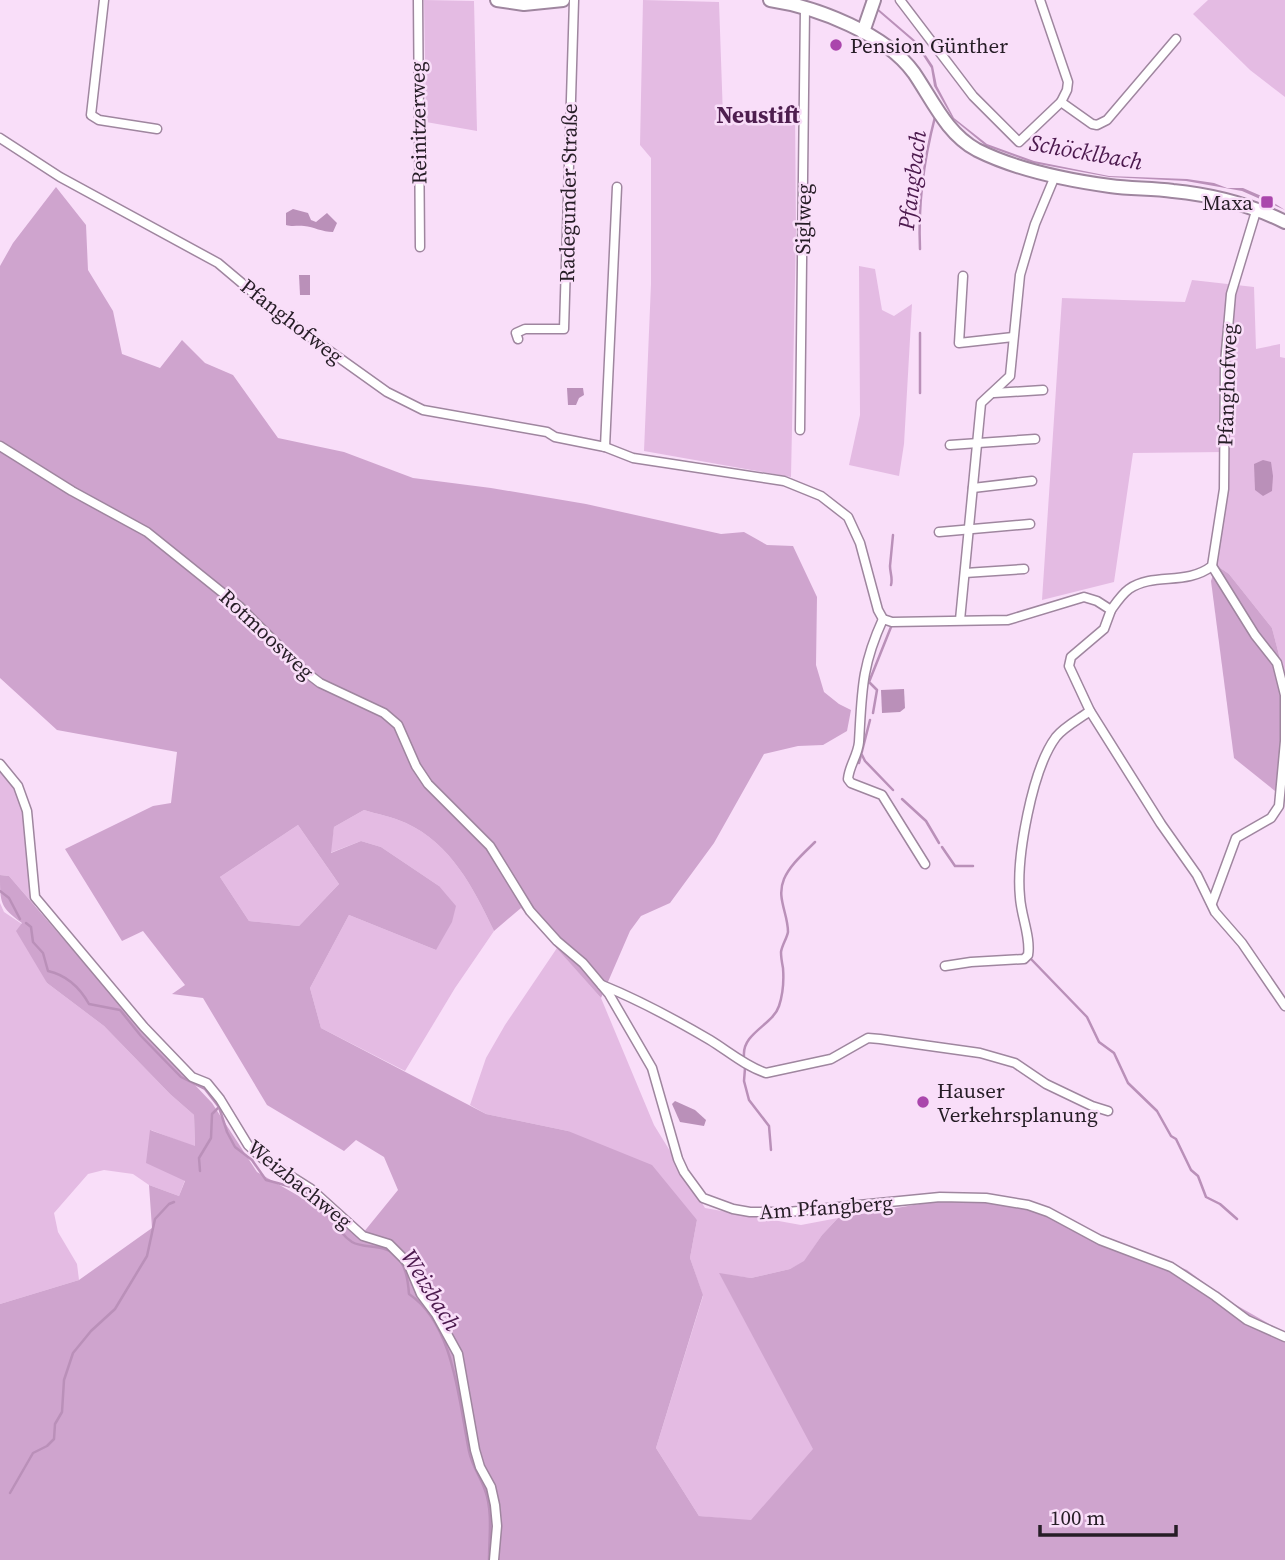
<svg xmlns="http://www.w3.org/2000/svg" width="1285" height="1560" viewBox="0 0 1285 1560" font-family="'Source Serif 4',serif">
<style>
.green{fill:#e4bbe3}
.forest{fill:#cfa4ce;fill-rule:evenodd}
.water{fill:#ba90b9}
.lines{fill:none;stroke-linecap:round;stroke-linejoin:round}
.stream{stroke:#ba90b9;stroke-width:2.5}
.minor-casing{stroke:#9f869f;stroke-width:11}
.secondary-casing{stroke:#9f869f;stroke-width:16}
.minor{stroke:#fff;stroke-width:8}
.secondary{stroke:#fff;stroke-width:12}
.poi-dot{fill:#aa46ac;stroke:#f9def9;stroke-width:2.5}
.labels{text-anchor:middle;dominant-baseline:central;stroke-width:5;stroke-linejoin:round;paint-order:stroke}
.poi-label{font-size:21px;fill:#261d26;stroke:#f9def9;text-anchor:start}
.street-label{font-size:21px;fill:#261d26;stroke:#f9def9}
.neighbourhood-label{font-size:23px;font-weight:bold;fill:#4e1e4f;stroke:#f9def9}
.water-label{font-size:23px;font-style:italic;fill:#4b194d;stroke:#f9def9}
</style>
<rect width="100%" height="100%" fill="#f9def9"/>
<!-- green -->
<g class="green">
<path d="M424,0L474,1L477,131L426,122Z"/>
<path d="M643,0L719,2L723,117L795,110L796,230L791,477L644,451L651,284V158L640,145Z"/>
<path d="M1208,0H1285V97L1250,70L1193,14Z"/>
<path d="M859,266L875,269L882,310L894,316L912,304L904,444L899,476L849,465L860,415Z"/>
<path d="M1192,280L1254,287L1256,349L1280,344V357L1285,358V678L1272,628L1229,574L1216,565L1224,452L1133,453L1114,582L1042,600L1062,298L1185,302Z"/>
<path d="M0,764L22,795L35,906L9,876L0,875Z"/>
<path d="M364,810C377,814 393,817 406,823C451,844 473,887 494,931L455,988L405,1071L321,1028L310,988L349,915L436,950L439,886L381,847L361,841L330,853L334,827Z"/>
<path d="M298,825L339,884L299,926L249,921L220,877Z"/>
<path d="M0,903L4,912L22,924L47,983L104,1026L170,1094L194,1115L195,1147L151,1130L185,1180L179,1196L149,1185L133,1174L104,1170L88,1174L54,1213L58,1232L77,1264L79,1280L0,1304Z"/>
<path d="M557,948L601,998L654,1125L705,1208L801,1225L838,1218L822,1235L804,1262L790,1269L751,1278L720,1274L814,1449L751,1521L699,1516L656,1448L703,1296L690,1258L697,1220L568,1131L486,1114L470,1105L486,1058L505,1025Z"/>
</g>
<!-- forest -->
<g class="forest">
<path d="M56,187L86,225L88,270L113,311L122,354L160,368L182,340L205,363L233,375L278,438L344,452L413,478L491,488L586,504L721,534L744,532L767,545L793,546L817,597L816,665L824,692L839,704L851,710L847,731L823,745L798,746L764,754L714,843L670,903L641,916L630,931L601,998L521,908L494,931C473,887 451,844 406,823C393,817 377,814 364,810L334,827L331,853L361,841L381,847L439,886L456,906L452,922L436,950L349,915L310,988L321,1028L486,1114L568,1131L652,1165L697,1220L690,1258L703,1295L656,1448L699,1516L751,1520L813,1449L719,1273L751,1278L790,1269L804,1261L822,1235L838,1218L978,1194L1070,1222L1187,1270L1229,1301L1285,1333V1560H0V1304L79,1280L152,1228L149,1185L179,1196L185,1181L146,1163L150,1130L195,1146L194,1115L170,1094L104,1026L47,983L16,931L22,923C0,907 0,903 0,875L9,876L128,1014L212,1103L257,1172L363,1233L398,1190L384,1157L356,1140L344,1151L267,1105L203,998L172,994L185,985L143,931L122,941L65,849L153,806L171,803L177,752L57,730L0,678V266L13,243ZM298,825L339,884L299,926L249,921L220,877Z"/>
<path d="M1216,565L1229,574L1272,628L1285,678V799L1234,758L1211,581Z"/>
</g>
<!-- water -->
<g class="water">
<path d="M865,0H868L917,42L933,66L937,86L954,118L987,144L1034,161L1109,176L1187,179L1214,183L1227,188H1243L1266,198L1285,210L1242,191L1186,181L1109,177L1033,163L986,146L953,119L934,86L931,68L915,43Z"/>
<path d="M293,209L308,213L311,220L316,222L327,213L337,223L333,232C322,232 314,227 304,226C297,225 293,227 286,225V213Z"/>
<path d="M299,275H310V295H300Z"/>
<path d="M567,388H583L584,395L579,398L576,405H568Z"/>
<path d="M1263,460L1271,462L1273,476L1272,491L1263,496L1255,490L1254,464Z"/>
<path d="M904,689L905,708L900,712L882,713L881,690Z"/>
<path d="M675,1101L695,1110L706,1120L704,1126L680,1122L672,1104Z"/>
</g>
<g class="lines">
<!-- stream -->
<g class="stream">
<path d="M920,249C918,205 924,159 935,117"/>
<path d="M920,393V333"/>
<path d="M891,585C893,578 890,573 890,566C891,556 892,546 893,535"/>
<path d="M873,713L877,690L869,682L891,627"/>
<path d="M862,755L865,761L893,790"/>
<path d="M859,763L870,720"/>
<path d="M902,799L926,821L939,843"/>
<path d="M942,847L955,866H973"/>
<path d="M0,891L9,898L20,919"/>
<path d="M26,923L31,927L33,942L43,953L48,971C66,975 80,988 89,1004L120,1010L141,1036L181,1077L205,1089L219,1107L227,1132L235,1147L252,1160L266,1180C286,1185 317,1193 329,1212C336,1223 340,1234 352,1242C364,1249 383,1244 394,1254C406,1263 408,1281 409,1294C454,1324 459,1402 469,1451C472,1466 480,1476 485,1490C493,1511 489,1539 489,1560"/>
<path d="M1031,959L1087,1017L1099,1042L1114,1053L1128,1083L1157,1111L1171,1136L1176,1139L1191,1170L1198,1176L1206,1197L1220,1204L1237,1219"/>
<path d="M744,1056C742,1033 773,1025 779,1006C783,994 784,981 783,968C782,963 781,957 781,952C782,945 787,938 788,932C788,913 776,898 784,879C790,865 804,853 815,842"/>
<path d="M745,1068L744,1081L749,1100L769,1126L771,1150"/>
<path d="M200,1171L199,1158L211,1138L212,1114L219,1107"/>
<path d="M10,1493L33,1453L47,1446L54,1439L55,1424L62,1412L64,1380L73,1353L91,1331L115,1309L147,1256L155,1219L169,1204L174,1202"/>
</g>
<defs>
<g id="minor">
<path d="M104,0L91,115L99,120L157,129"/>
<path d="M418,0L420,247"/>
<path d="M900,0L973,96L1019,142L1061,102L1092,124L1097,125L1107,120L1176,39"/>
<path d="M1040,0L1068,82L1067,90L1061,102"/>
<path d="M0,138L60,177L218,263L282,317L387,392L423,410L547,432L555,437L605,447L633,458L784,481L821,496L848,517L860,543L878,610L883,619L892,622L1008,620L1084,597L1097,601L1111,610L1104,629L1071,657L1069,666L1090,711L1161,824L1197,875L1215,912L1242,943L1285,1006"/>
<path d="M963,276L959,343L1013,337"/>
<path d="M518,339L516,333L525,329H564L574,0"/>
<path d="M994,393L1043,390"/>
<path d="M800,430L805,8"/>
<path d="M950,445L1035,439"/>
<path d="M0,446L72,491L147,532L239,606L303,670L320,683L384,713L398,725L416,766L428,784L490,846L530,911L557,941L583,963L609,994L652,1068L678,1159L684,1172L703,1198L733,1209L750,1212H788L940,1197L986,1198L1028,1205L1048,1212L1100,1240L1171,1267L1215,1296L1247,1320L1285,1337"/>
<path d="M605,447L617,187"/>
<path d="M973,488L1032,481"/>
<path d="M939,532L1030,524"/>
<path d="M965,573L1024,569"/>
<path d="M1111,610C1116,603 1122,594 1129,589C1154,572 1186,586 1212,566L1224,489L1225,363L1231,294L1257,208"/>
<path d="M883,619C861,667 862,692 859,742C858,755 849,766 848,779L851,783L882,795L925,864"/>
<path d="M960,620L981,403L1010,376L1020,275L1035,224L1055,176"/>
<path d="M0,764L18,786L27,811L35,897L144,1027L192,1077L207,1083L220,1099L248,1145L262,1158L311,1189L363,1236L389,1244L408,1263L421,1294L436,1314L458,1354L475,1450L480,1467L491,1487L495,1505L497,1526L494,1560"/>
<path d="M1212,903L1236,838L1271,818L1279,806L1285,741V695L1277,663L1255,635L1212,566"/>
<path d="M945,966L971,962L1024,959L1028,955C1031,937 1021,916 1020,897C1016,858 1032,769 1056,737C1064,727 1079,719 1090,711"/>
<path d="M602,985C639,1000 676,1020 710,1040C728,1051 745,1066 766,1073L831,1059L868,1038L880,1039L980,1053L1015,1063L1046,1084L1092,1106L1108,1111"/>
</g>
<g id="secondary">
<path d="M497,0L524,4L563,0"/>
<path d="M770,0C817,7 886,34 914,73C933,101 947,134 977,150C1017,170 1066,180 1110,186C1131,189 1152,188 1173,191C1214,195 1249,204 1285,222"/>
<path d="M863,32L874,0"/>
</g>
</defs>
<!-- minor casing -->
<use href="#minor" class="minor-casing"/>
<!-- secondary casing -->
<use href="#secondary" class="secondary-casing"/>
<!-- minor -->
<use href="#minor" class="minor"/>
<!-- secondary -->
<use href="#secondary" class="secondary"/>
</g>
<!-- markers -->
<g class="poi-dot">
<circle cx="836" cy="45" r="7"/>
<rect x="1260" y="195" width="14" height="14" rx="3.5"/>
<circle cx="923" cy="1102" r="7"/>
</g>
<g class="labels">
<!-- poi labels -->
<g class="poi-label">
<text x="850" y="45">Pension Günther</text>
<text x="1253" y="202" text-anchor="end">Maxa</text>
<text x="937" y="1090">Hauser<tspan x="937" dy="24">Verkehrsplanung</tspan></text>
</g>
<!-- street labels -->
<g class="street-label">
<text transform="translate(418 123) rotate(-91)">Reinitzerweg</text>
<text transform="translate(568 193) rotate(-89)">Radegunder Straße</text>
<text transform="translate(803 219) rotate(-89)">Siglweg</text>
<text transform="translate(292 321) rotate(38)">Pfanghofweg</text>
<text transform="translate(1227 385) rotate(-88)">Pfanghofweg</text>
<text transform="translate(267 634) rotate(43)">Rotmoosweg</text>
<text transform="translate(300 1184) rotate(39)">Weizbachweg</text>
<text transform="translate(826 1207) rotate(-4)">Am Pfangberg</text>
</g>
<!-- neighbourhood labels -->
<g class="neighbourhood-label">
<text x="758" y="115">Neustift</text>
</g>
<!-- water labels -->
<g class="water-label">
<text transform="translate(1086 152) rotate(10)">Schöcklbach</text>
<text transform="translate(912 180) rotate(-83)">Pfangbach</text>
<text transform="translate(431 1290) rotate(58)">Weizbach</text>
</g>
</g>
<!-- scale -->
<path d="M1040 1525v10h136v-10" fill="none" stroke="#261d26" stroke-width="3.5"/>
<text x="1050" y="1525" font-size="21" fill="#261d26" stroke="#f9def9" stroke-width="5" paint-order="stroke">100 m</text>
</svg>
